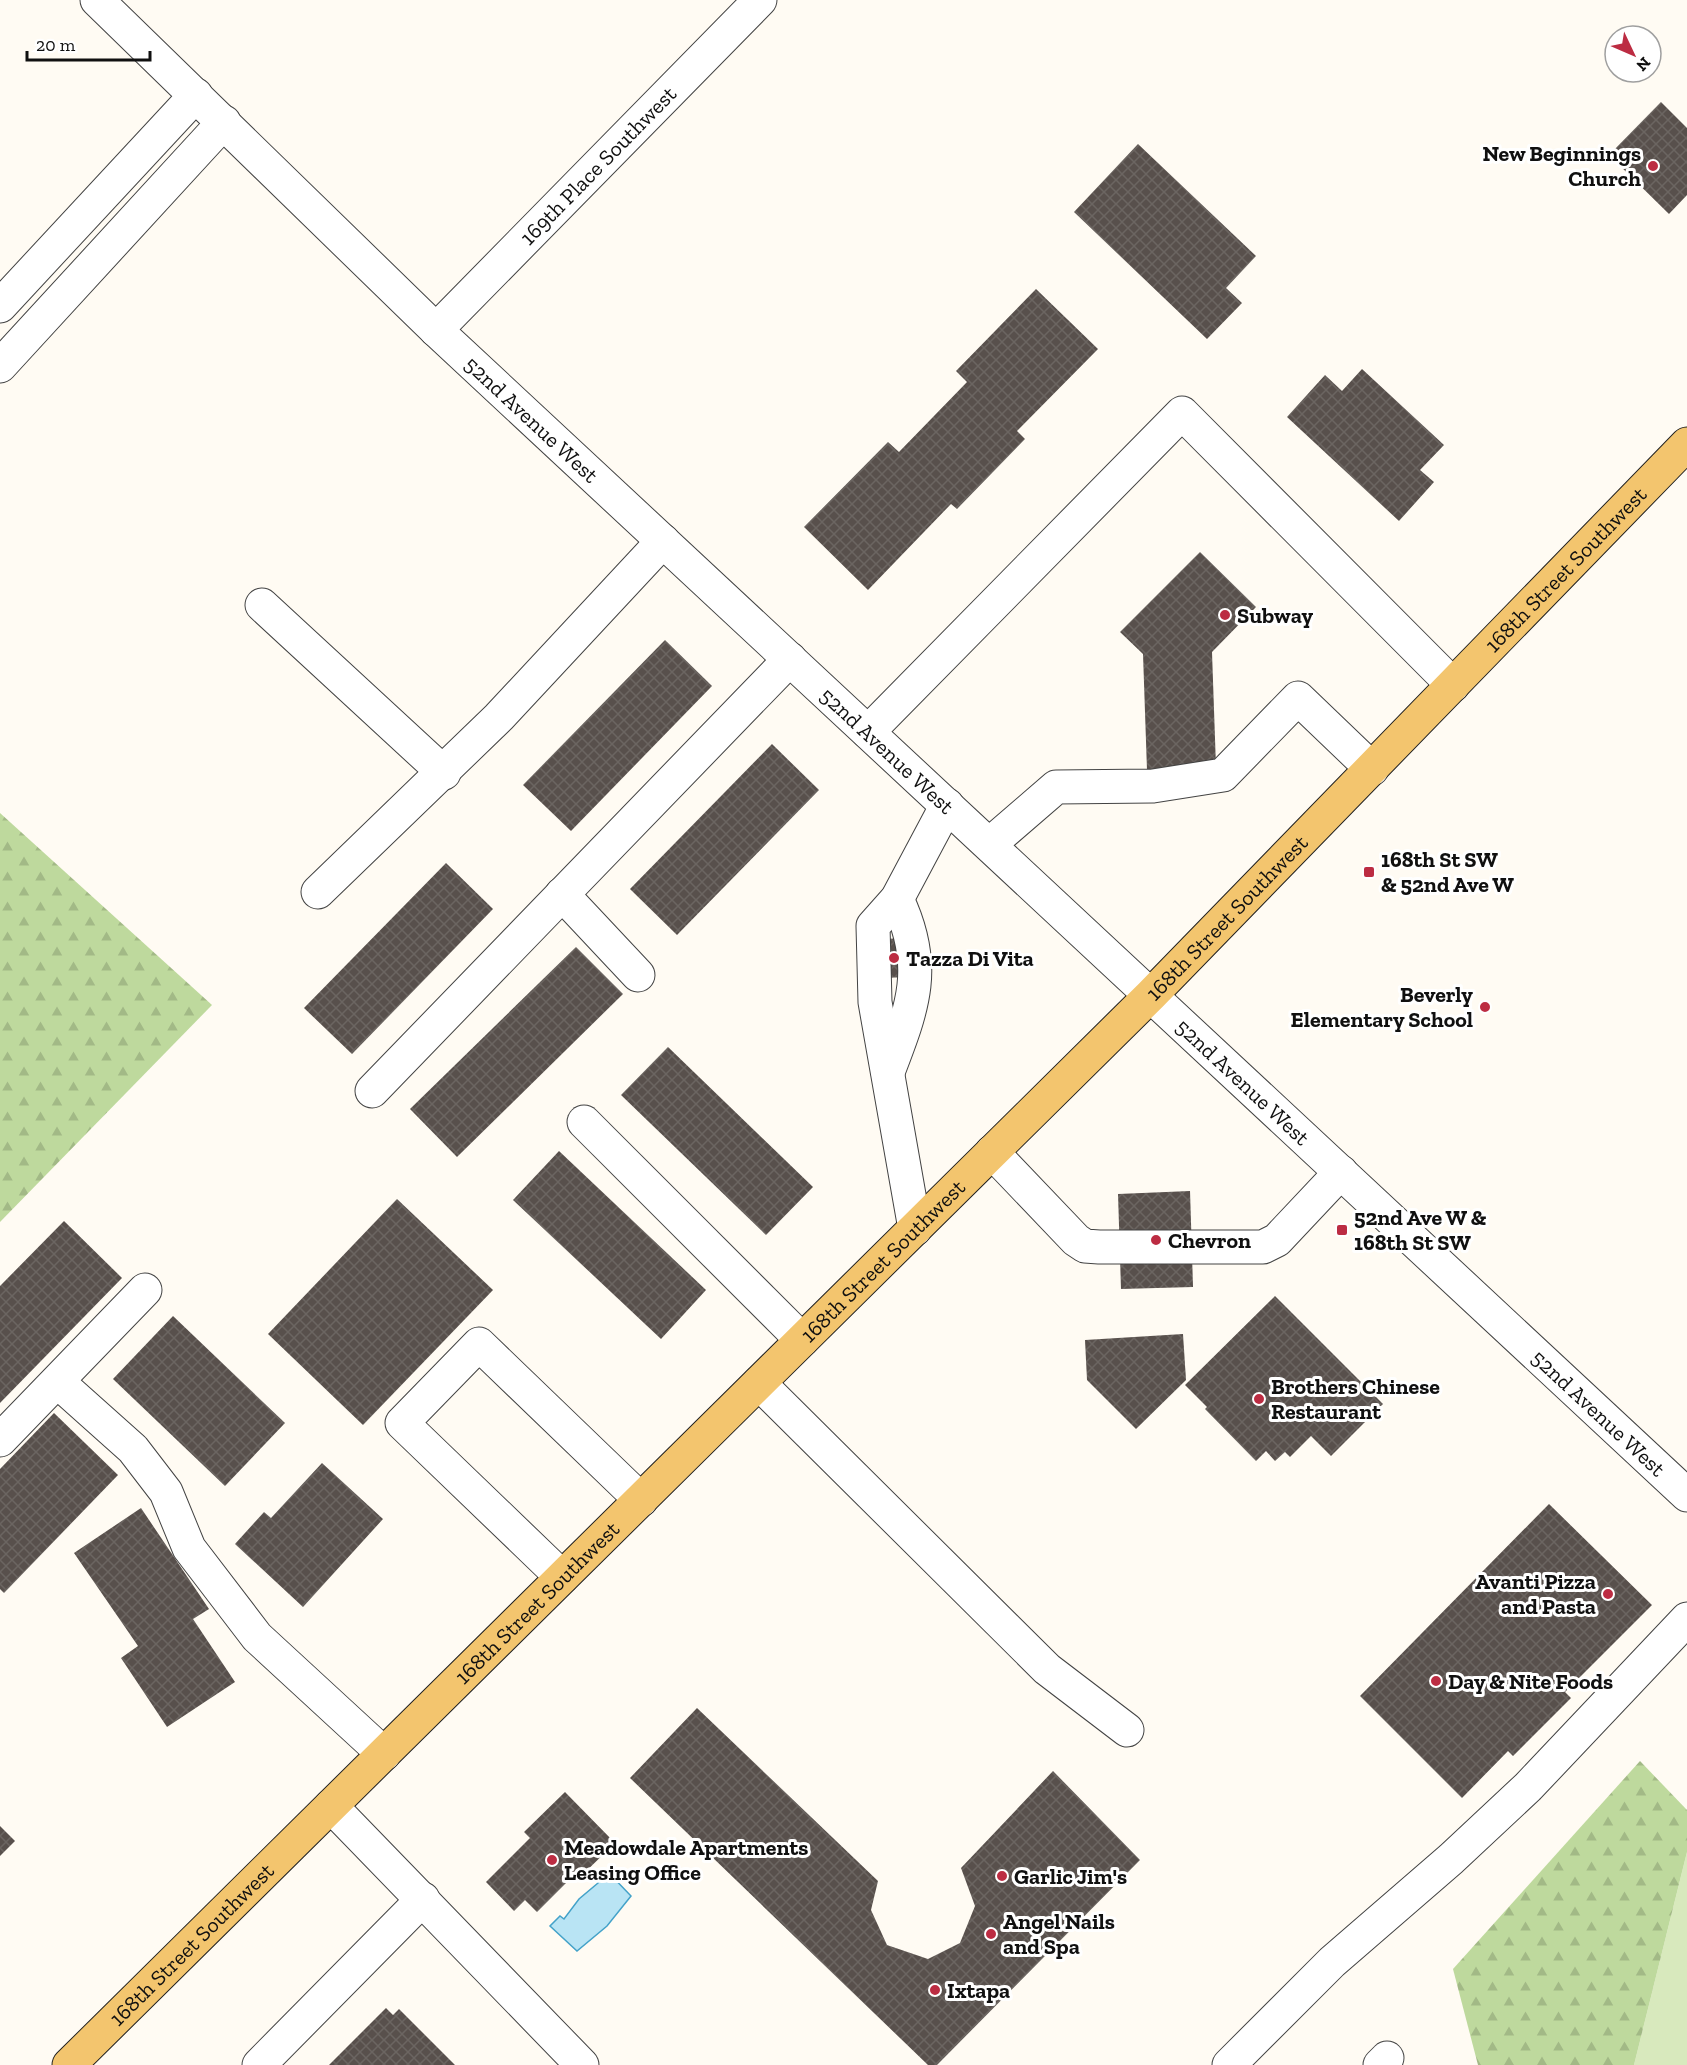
<svg xmlns="http://www.w3.org/2000/svg" width="1687" height="2065" viewBox="0 0 1687 2065" font-family="'Zilla Slab',serif">
<style>
.grass{fill:#d8e9bd}
.forest{fill:url(#forest-firs)}
.water{fill:#b9e4f4;stroke:#43a2c9;stroke-width:1.5}
.building{fill:url(#building-cross-hatch)}
.lines{fill:none;stroke-linecap:round;stroke-linejoin:round}
.minor-casing{stroke:#434343;stroke-width:35}
.major-casing{stroke:#212121;stroke-width:35}
.minor{stroke:#fff;stroke-width:33}
.major{stroke:#f3c56e;stroke-width:33}
.poi-dot{fill:#bc2c42;stroke:#fff;stroke-width:2}
.labels{text-anchor:middle;dominant-baseline:central;stroke-width:6;stroke-linejoin:round;paint-order:stroke}
.poi-label{font-size:22px;font-weight:bold;fill:#101010;stroke:#fff;text-anchor:start}
.street-label{font-size:22px;fill:#101010;stroke:#fff}
</style>
<defs>
<pattern id="forest-firs" width="22" height="20" patternUnits="userSpaceOnUse" patternTransform="scale(1.5)"><rect width="22" height="20" fill="#bed99d"/><path d="M5 1l3.5 6h-7zM16 11l3.5 6h-7z" fill="#a2b986"/></pattern>
<pattern id="building-cross-hatch" width="8" height="8" patternUnits="userSpaceOnUse" patternTransform="scale(1.5)"><rect width="8" height="8" fill="#58504c"/><path d="M0 0l8 8M0 8l8-8" fill="none" stroke="#6b6561"/></pattern>
</defs>
<rect width="100%" height="100%" fill="#fffbf3"/>
<!-- grass -->
<path class="grass" d="M1687,1852V2065H1634Z"/>
<!-- forest -->
<g class="forest">
<path d="M0,813L212,1005L0,1222Z"/>
<path d="M1640,1761L1687,1810V1852L1634,2065H1478L1453,1969Z"/>
</g>
<!-- water -->
<path class="water" d="M606,1870L631,1896L607,1926L577,1951L550,1926L560,1916L564,1919L579,1899L598,1883L595,1880Z"/>
<!-- building -->
<g class="building">
<path d="M1661,102L1687,128V195L1669,214L1609,155Z"/>
<path d="M1138,144L1256,256L1226,288L1242,303L1207,339L1074,212Z"/>
<path d="M1036,289L1098,349L1017,431L1025,439L957,509L951,504L868,590L804,527L888,442L899,452L967,382L956,371Z"/>
<path d="M1362,369L1444,445L1420,470L1434,482L1399,521L1287,417L1325,375L1342,391Z"/>
<path d="M1200,552L1256,607L1212,652L1216,767L1147,770L1143,654L1120,632Z"/>
<path d="M665,640L712,686L571,831L523,785Z"/>
<path d="M772,744L819,790L677,935L630,889Z"/>
<path d="M446,863L493,909L352,1054L304,1008Z"/>
<path d="M904,938L906,977L885,978L884,939Z"/>
<path d="M576,947L623,994L457,1157L410,1109Z"/>
<path d="M668,1047L813,1187L766,1235L621,1095Z"/>
<path d="M559,1151L706,1290L661,1339L513,1200Z"/>
<path d="M1190,1191L1193,1287L1121,1289L1118,1194Z"/>
<path d="M397,1199L493,1290L363,1425L268,1334Z"/>
<path d="M64,1221L122,1278L0,1403V1286Z"/>
<path d="M1275,1296L1383,1404L1331,1456L1311,1436L1290,1457L1285,1452L1275,1461L1266,1451L1256,1461L1205,1409L1207,1407L1185,1385Z"/>
<path d="M173,1316L285,1423L225,1486L113,1379Z"/>
<path d="M1183,1334L1186,1380L1136,1429L1087,1380L1085,1340Z"/>
<path d="M54,1413L118,1475L4,1593L0,1589V1469Z"/>
<path d="M322,1463L383,1519L303,1607L235,1544L264,1512L271,1518Z"/>
<path d="M1549,1504L1652,1605L1565,1692L1571,1698L1513,1756L1508,1751L1462,1798L1360,1696Z"/>
<path d="M141,1508L209,1609L193,1619L235,1682L167,1727L121,1658L138,1646L74,1553Z"/>
<path d="M697,1708L878,1881L871,1910L887,1945L928,1959L960,1943L975,1906L961,1868L1053,1771L1140,1860L937,2065H928L630,1778Z"/>
<path d="M565,1792L615,1843L575,1882L571,1878L537,1912L525,1900L514,1911L486,1882L530,1838L524,1832Z"/>
<path d="M0,1826L15,1841L0,1856Z"/>
<path d="M386,2008L393,2015L399,2009L455,2065H329Z"/>
</g>
<g class="lines">
<defs>
<g id="minor">
<path id="s1" d="M97,0L436,330L1687,1495"/>
<path d="M0,306L196,95"/>
<path id="s2" d="M436,330L760,0"/>
<path d="M0,366L224,122"/>
<path d="M262,605L444,773"/>
<path d="M868,732L1182,413L1453,685"/>
<path d="M990,844L1056,787L1153,786L1223,775L1298,698L1372,769"/>
<path d="M318,892L499,717L663,541"/>
<path d="M562,894L638,975"/>
<path d="M888,1072C913,1007 929,966 897,899"/>
<path d="M372,1091L790,659"/>
<path d="M584,1122L802,1340"/>
<path d="M992,1152L1076,1240L1085,1246L1099,1247H1263L1277,1240L1341,1172"/>
<path d="M915,1229L875,1002L873,926L897,899L947,805"/>
<path d="M58,1382L133,1449L166,1492L189,1548L257,1637L384,1754"/>
<path d="M759,1383L1047,1669L1127,1730"/>
<path d="M0,1440L145,1290"/>
<path d="M562,1577L402,1423L479,1344L641,1500"/>
<path d="M331,1806L582,2065"/>
<path d="M259,2065L423,1899"/>
<path d="M1229,2065L1332,1962L1451,1859L1528,1787L1687,1619"/>
<path d="M1380,2065L1387,2058"/>
</g>
<g id="major">
<path id="s3" d="M69,2065L1151,995L1687,444"/>
</g>
</defs>
<!-- minor casing -->
<use href="#minor" class="minor-casing"/>
<!-- major casing -->
<use href="#major" class="major-casing"/>
<!-- minor -->
<use href="#minor" class="minor"/>
<!-- major -->
<use href="#major" class="major"/>
</g>
<!-- markers -->
<g class="poi-dot">
<circle cx="1653" cy="166" r="6"/>
<circle cx="1225" cy="615" r="6"/>
<rect x="1363" y="866" width="12" height="12" rx="3"/>
<circle cx="894" cy="958" r="6"/>
<circle cx="1485" cy="1007" r="6"/>
<rect x="1336" y="1224" width="12" height="12" rx="3"/>
<circle cx="1156" cy="1240" r="6"/>
<circle cx="1259" cy="1399" r="6"/>
<circle cx="1608" cy="1594" r="6"/>
<circle cx="1436" cy="1681" r="6"/>
<circle cx="552" cy="1860" r="6"/>
<circle cx="1002" cy="1876" r="6"/>
<circle cx="991" cy="1934" r="6"/>
<circle cx="935" cy="1990" r="6"/>
</g>
<g class="labels">
<!-- poi labels -->
<g class="poi-label">
<text x="1641" y="153" text-anchor="end">New Beginnings<tspan x="1641" dy="25">Church</tspan></text>
<text x="1237" y="615">Subway</text>
<text x="1381" y="859">168th St SW<tspan x="1381" dy="25">&amp; 52nd Ave W</tspan></text>
<text x="906" y="958">Tazza Di Vita</text>
<text x="1473" y="994" text-anchor="end">Beverly<tspan x="1473" dy="25">Elementary School</tspan></text>
<text x="1354" y="1217">52nd Ave W &amp;<tspan x="1354" dy="25">168th St SW</tspan></text>
<text x="1168" y="1240">Chevron</text>
<text x="1271" y="1386">Brothers Chinese<tspan x="1271" dy="25">Restaurant</tspan></text>
<text x="1596" y="1581" text-anchor="end">Avanti Pizza<tspan x="1596" dy="25">and Pasta</tspan></text>
<text x="1448" y="1681">Day &amp; Nite Foods</text>
<text x="564" y="1847">Meadowdale Apartments<tspan x="564" dy="25">Leasing Office</tspan></text>
<text x="1014" y="1876">Garlic Jim's</text>
<text x="1003" y="1921">Angel Nails<tspan x="1003" dy="25">and Spa</tspan></text>
<text x="947" y="1990">Ixtapa</text>
</g>
<!-- street labels -->
<g class="street-label">
<text stroke="none"><textPath href="#s2" startOffset="231">169th Place Southwest</textPath></text>
<text stroke="none"><textPath href="#s1" startOffset="604">52nd Avenue West</textPath></text>
<text stroke="none"><textPath href="#s3" startOffset="2116">168th Street Southwest</textPath></text>
<text stroke="none"><textPath href="#s1" startOffset="1090">52nd Avenue West</textPath></text>
<text stroke="none"><textPath href="#s3" startOffset="1630">168th Street Southwest</textPath></text>
<text stroke="none"><textPath href="#s1" startOffset="1576">52nd Avenue West</textPath></text>
<text stroke="none"><textPath href="#s3" startOffset="1144">168th Street Southwest</textPath></text>
<text stroke="none"><textPath href="#s1" startOffset="2062">52nd Avenue West</textPath></text>
<text stroke="none"><textPath href="#s3" startOffset="658">168th Street Southwest</textPath></text>
<text stroke="none"><textPath href="#s3" startOffset="172">168th Street Southwest</textPath></text>
</g>
</g>
<!-- north arrow -->
<g transform="translate(1633 54) rotate(134)"><circle r="28" fill="#ffffff" stroke="#9f9f9f" stroke-width="1.5"/>
<path d="M0-4.5L10 22L0 15L-10 22Z" fill="#bc2c42"/>
<text y="-9" font-size="16" font-weight="bold" text-anchor="middle" fill="#101010">N</text>
</g>
<!-- scale -->
<path d="M27 51v9h123v-9" fill="none" stroke="#101010" stroke-width="3"/>
<text x="36" y="51" font-size="18" fill="#101010" stroke="#ffffff" stroke-width="4.5" paint-order="stroke">20 m</text>
</svg>
